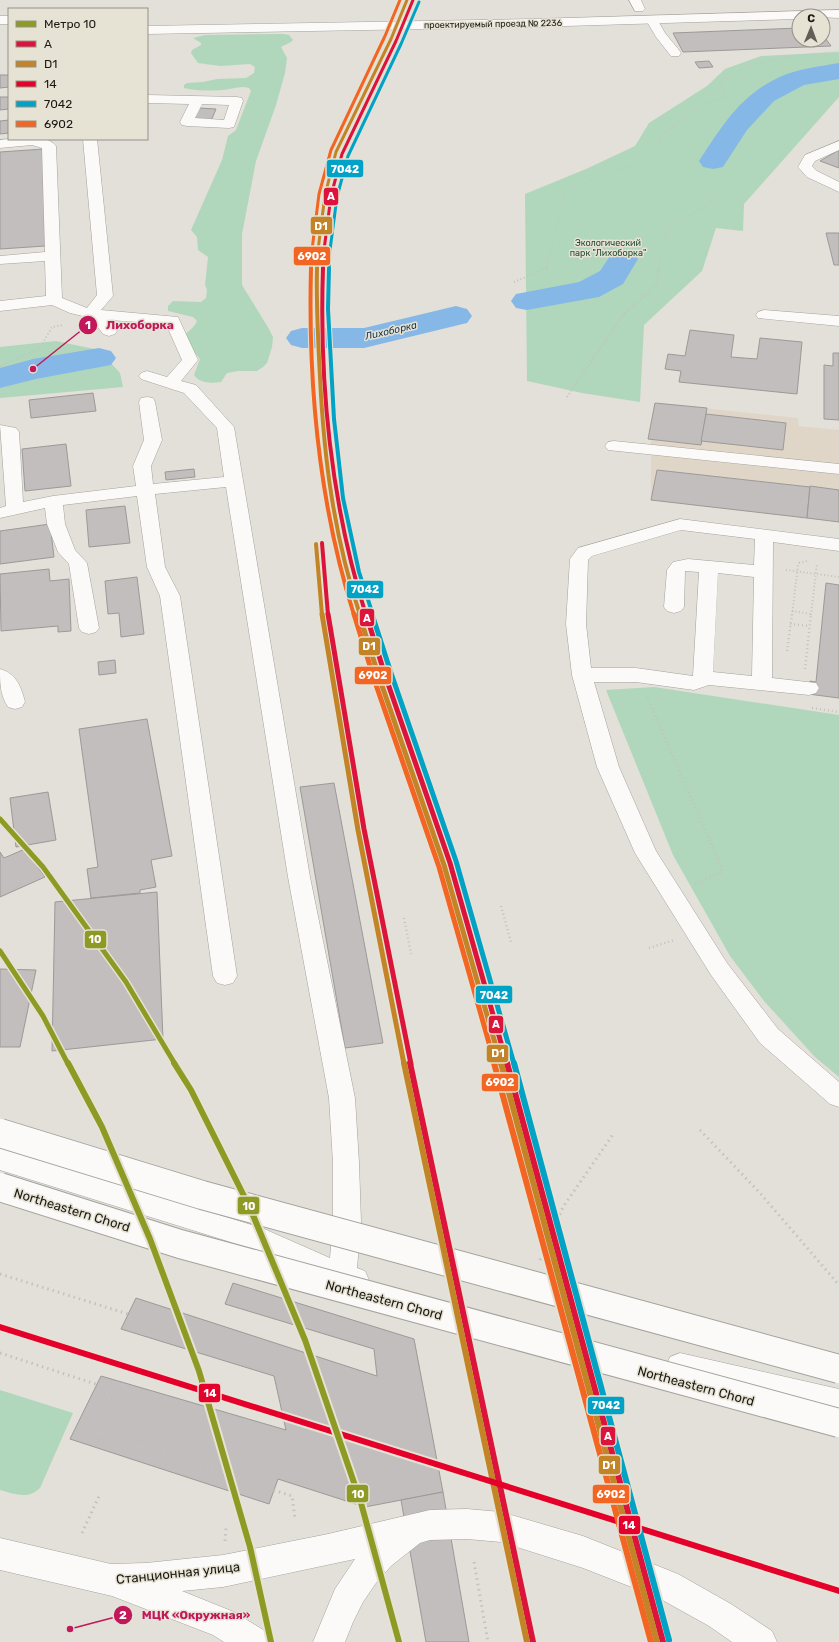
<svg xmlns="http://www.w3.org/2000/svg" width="839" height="1642" viewBox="0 0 839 1642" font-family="Rubik,sans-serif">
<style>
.commercial{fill:#dfd6c8}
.green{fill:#b0d7bb}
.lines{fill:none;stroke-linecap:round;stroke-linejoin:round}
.river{fill:#86b8e7;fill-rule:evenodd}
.building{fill:#c1bebd;stroke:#9c9998}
.minor-casing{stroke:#a4a29c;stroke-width:1}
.major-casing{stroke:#a4a29c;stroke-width:1}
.path-far3{stroke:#c2c2c0;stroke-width:1.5;stroke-dasharray:0.5 2;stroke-linecap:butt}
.path-far2{stroke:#c2c2c0;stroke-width:2;stroke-dasharray:1 2.5;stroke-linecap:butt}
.path-far1{stroke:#c2c2c0;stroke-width:2.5;stroke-dasharray:1 3;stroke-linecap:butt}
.path{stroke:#c2c2c0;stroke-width:3;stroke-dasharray:1.5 4;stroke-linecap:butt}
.minor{fill:#fbfaf9;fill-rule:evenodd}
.major{fill:#fbfaf9;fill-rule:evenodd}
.major-bridge-casing{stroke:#a4a29c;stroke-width:30;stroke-linecap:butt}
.major-bridge{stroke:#fbfaf9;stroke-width:28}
.rail-1-far3-casing{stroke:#e6e2d4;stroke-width:5}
.rail-1-far2-casing{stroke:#e6e2d4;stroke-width:6}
.rail-1-far1-casing{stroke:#e6e2d4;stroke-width:8}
.rail-1-casing{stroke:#e6e2d4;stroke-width:10}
.rail-2-far3-casing{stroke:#e6e2d4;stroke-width:5}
.rail-2-far2-casing{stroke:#e6e2d4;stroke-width:6}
.rail-2-far1-casing{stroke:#e6e2d4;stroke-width:8}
.rail-2-casing{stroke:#e6e2d4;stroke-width:10}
.rail-3-casing{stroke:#e6e2d4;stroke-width:10}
.rail-4-far3-casing{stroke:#e6e2d4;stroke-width:5}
.rail-4-far2-casing{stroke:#e6e2d4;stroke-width:6}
.rail-4-far1-casing{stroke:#e6e2d4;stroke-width:8}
.rail-4-casing{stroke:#e6e2d4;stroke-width:10}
.rail-5-far3-casing{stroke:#e6e2d4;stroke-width:5}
.rail-5-far2-casing{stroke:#e6e2d4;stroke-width:6}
.rail-5-far1-casing{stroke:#e6e2d4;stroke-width:8}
.rail-5-casing{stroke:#e6e2d4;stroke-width:10}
.rail-1-far3{stroke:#dc143c;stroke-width:3}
.rail-1-far2{stroke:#dc143c;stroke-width:4}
.rail-1-far1{stroke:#dc143c;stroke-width:5}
.rail-1{stroke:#dc143c;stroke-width:6}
.rail-2-far3{stroke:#c38428;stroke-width:3}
.rail-2-far2{stroke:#c38428;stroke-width:4}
.rail-2-far1{stroke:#c38428;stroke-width:5}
.rail-2{stroke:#c38428;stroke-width:6}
.rail-3{stroke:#e4002b;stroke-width:6}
.rail-4-far3{stroke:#01a2c5;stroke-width:3}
.rail-4-far2{stroke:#01a2c5;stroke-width:4}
.rail-4-far1{stroke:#01a2c5;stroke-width:5}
.rail-4{stroke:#01a2c5;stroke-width:6}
.rail-5-far3{stroke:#f26522;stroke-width:3}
.rail-5-far2{stroke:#f26522;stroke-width:4}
.rail-5-far1{stroke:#f26522;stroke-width:5}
.rail-5{stroke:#f26522;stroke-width:6}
.metro-1-far1-casing{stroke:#e6e2d4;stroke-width:8}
.metro-1-casing{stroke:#e6e2d4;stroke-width:10}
.metro-1-far1{stroke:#8d9a24;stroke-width:5}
.metro-1{stroke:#8d9a24;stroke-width:6}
.labels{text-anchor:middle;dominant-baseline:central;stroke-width:3;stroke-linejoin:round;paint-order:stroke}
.far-street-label{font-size:9px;fill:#1a1813;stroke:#e6e2d4}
.far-park-label{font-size:9px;fill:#224c35;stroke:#e6e2d4}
.far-water-label{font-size:10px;font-style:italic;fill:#122f4c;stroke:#e6e2d4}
.near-street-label{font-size:13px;fill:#1a1813;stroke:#e6e2d4}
.leader{fill:none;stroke:#c2185b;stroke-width:1.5}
.callout-dot{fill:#c2185b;stroke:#e6e2d4;stroke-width:1.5}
.mark-label{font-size:12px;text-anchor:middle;font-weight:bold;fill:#fff}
.callout-label{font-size:12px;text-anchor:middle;font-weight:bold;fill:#c2185b;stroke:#e6e2d4;stroke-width:3;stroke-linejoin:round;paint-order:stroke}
.line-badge{stroke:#e6e2d4;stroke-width:1.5}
.badge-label{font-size:11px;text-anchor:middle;font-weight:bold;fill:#fff}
</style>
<rect width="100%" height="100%" fill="#e2e0d8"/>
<!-- commercial -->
<path class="commercial" d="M655,403L798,418L799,426L839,430V522L651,500V440L648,439Z"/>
<!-- green -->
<g class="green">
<path d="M283,34L289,35L293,40L291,42L281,47L287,58L285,73L276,105L256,161L242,234V285L269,329L273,337L272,347L267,363L263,367L257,371H238L227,373L221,382C211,383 200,384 194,375L200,359L189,345L185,335C189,330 194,328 197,321L193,317L168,311V306L173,301L201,302L206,298L207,290L205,285L208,257L198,250L197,237L191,230L222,160L228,136L236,130L251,91L249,88C240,85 233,89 223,90C211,91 196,91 184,88V85L187,83L203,82L217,79L246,78L254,73L255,67L250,64L220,66L198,63L191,53L192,50L201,45V43L193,38L205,35Z"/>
<path d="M839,52V97L744,204L743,231L716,228L702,271L644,325L640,402L582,393L527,381L525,194L586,169L635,146L649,123L707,86L725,69L761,56Z"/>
<path d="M56,341L99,350L120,373L123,387L0,398V347Z"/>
<path d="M654,687L839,715V1077L815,1057L764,1001L730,956L673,855L606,690Z"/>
<path d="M0,1390L73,1413L40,1488C28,1500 15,1494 0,1490Z"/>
</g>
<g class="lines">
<!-- river -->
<g class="river">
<path d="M839,63V79L804,85L774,101L747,130L723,167L713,169L703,167L699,161C724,123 743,91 787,74C803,68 822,66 839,63Z"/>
<path d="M623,250L634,253L638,259L623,284L599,297L527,310L516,308L511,301L516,294L579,282L600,271L612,253Z"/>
<path d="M456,306L467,309L472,316L467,323L364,348H302L291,345L286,338L291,331L302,328H364Z"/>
<path d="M99,348L111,351L116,358L111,365L36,379L0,388V368L33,359Z"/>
</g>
</g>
<!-- building -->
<g class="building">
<path d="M799,28V40H823V35L831,46L683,52L673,33Z"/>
<path d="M709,61L713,67L699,68L695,62Z"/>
<path d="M0,75H9V87L0,88Z"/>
<path d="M0,97H9V109L0,110Z"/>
<path d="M199,108L216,109L211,121L194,120Z"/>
<path d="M9,120V133L0,134V121Z"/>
<path d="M44,149L45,246L0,249V152Z"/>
<path d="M839,150V168L820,161Z"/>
<path d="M826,233H839V265H834Z"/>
<path d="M690,330L734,335L731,357L757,359L760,338L802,342L797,394L679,382L681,371L665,369L668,354L685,356Z"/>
<path d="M833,353H839V420L824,419V365L833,366Z"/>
<path d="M93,393L96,411L31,418L29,400Z"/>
<path d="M655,403L707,408L701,445L648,439Z"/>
<path d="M706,414L786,423L783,450L701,441Z"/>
<path d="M66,444L71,486L25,491L22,449Z"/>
<path d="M194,469L195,477L166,480L165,472Z"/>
<path d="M657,470L810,487L807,518L651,500Z"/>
<path d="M810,486L839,490V522L807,518Z"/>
<path d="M125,506L130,543L89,547L86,510Z"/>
<path d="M50,524L54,557L0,564V531Z"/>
<path d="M49,569L50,581L69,579L71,631L58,632V626L1,631L0,574Z"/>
<path d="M137,577L144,634L121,637L119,613L108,614L105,581Z"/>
<path d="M826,583L839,585V698L808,694L810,681L816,682Z"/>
<path d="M115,660L116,673L99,675L98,662Z"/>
<path d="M147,719L172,856L151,860L156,887L140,890V893L91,898L87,869L98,867L79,729Z"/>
<path d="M334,783L383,1043L345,1048L300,787Z"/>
<path d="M48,792L56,840L16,847L10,798Z"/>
<path d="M25,849L45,877L0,897V852L4,858Z"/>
<path d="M157,892L163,1039L52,1051L55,902Z"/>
<path d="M0,969L36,970L20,1047H0Z"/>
<path d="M233,1283L414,1339L443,1492L365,1507L278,1479L269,1504L70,1439L101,1376L286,1430L274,1376L121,1329L136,1298L377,1376L374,1349L225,1304Z"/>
<path d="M443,1492L469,1642H426L401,1500Z"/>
</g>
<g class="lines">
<defs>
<g id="minor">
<path d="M629,0H641L645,9L643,11H635Z"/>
<path d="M652,16L656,17L665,33L679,50L681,53L679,56H671L656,37L646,20L648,17Z"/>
<path d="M147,95L237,97L242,98L243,101L234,127L229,128L187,126L182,125L180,122L189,104L147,103ZM202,104L229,105L224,120L195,118Z"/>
<path d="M9,139C22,139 47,134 56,146L62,298L87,308L97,295L83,139H97L113,296L101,310L178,317L198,360L181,381L196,385L234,427L310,877L355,1098L359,1163L361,1222L357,1268L365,1271L369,1280L365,1289L355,1292L342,1288L256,1250L0,1170V1148L262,1228L330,1258L333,1222V1163L329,1098L288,877L226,487L155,494L165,567L180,596L237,976L233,983L225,985L217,983L213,976L160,596L147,567L137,496L63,505L65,524L75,550L87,563L99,628L96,632L89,634L82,632L79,628L69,564L58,552L47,524L45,508L0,518V508L6,506L0,425L16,428L19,432L23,502L53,496L136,486L133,466L144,440L139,402L141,398L147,397L153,398L155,402L162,440L151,466L153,484L224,477L217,428L184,393L141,379L139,376L141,373L147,371L167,377L182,360L166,324L109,320L117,331L115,334L109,336L103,334L91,318L70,313L52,305L0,311V301L46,296L45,261L0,264V256L45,252L42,148L32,145L0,148V140Z"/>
<path d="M839,141V150L815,161L812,166L817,171L839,182V192L807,177L798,167L805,155Z"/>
<path d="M764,310L839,316V326L758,318L756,315L758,312Z"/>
<path d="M614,441L839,464V474L608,450L605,446L608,442Z"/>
<path d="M680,519L839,539V551L773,542L772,678L816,683L819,688L816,693L809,695L709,685L694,690L636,682H594L619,767L656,851L727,963L778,1029L839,1082V1107L830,1104L760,1043L711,975L635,853L597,767L572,675L566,624L570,559L578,548ZM681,530L755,539L754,565L688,559L673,562L667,570L664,607L667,611L674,613L681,611L684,607L685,571L699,572L693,676L636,668H591L586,624L588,560L592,556ZM718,573L754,577L752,676L713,672Z"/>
<path d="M0,669C17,674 21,687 25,702L22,707L15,709L8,707C0,695 0,683 0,669Z"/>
<path d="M680,1353L839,1389V1417L680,1379L670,1375L666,1366L670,1357Z"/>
<path d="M467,1509L501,1512L583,1536L678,1574L731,1604L772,1631L777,1642H732L709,1626L657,1597L583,1568L501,1542L467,1539L430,1540L420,1543L391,1566L376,1583L363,1602L353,1622L345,1642H313L335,1589L355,1559L223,1587L182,1591L234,1612L265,1631L270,1642H224L213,1635L112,1596L0,1570V1538L111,1564L146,1563L223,1555L328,1534L430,1510Z"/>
</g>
<g id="major">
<path d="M839,10V18L799,16V19L533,27L147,34V26L533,19Z"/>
<rect x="0" y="16" width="9" height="8"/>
</g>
</defs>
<!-- minor casing -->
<use href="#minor" class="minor-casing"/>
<!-- major casing -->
<use href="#major" class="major-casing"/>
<!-- path-far3 -->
<g class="path-far3">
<path d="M545,269L547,268L565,190L633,165L653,155L663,134L695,108L724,97L721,81L750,65L783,57L839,51"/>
<path d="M659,269L666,233L684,218L708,206L714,193L724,181"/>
</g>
<!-- path-far2 -->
<g class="path-far2">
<path d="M514,282L547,268"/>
<path d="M0,366L40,348L52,327L63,325"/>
<path d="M567,397L623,315L657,284L659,268"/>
<path d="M786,570L839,577"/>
<path d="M792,611L811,614"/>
<path d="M792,615L798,566L799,563L807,561"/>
<path d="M811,615L817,563"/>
</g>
<!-- path-far1 -->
<g class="path-far1">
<path d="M790,624L810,626"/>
<path d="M787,651L792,614"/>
<path d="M805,669L811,614"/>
<path d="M647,697L723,871L693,885"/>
<path d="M812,708L839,712"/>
<path d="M501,906L511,942"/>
<path d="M404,918L411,954"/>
<path d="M649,948L674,940"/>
</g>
<!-- path -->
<g class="path">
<path d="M700,1130L760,1193L839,1285"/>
<path d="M540,1260L563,1207L614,1133"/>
<path d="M0,1274L128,1314"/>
<path d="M0,1353L105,1387L110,1399L128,1392"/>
<path d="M110,1399L94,1432L292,1496L295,1518"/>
<path d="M82,1533L100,1494"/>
<path d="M225,1541L226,1527"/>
<path d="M474,1562L488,1642"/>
</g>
<!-- minor -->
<use href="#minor" class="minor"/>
<!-- major -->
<use href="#major" class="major"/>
<defs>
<g id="major-bridge">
<path d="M0,1133L202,1195L839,1369"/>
<path d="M0,1187L180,1244L839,1423"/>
</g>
</defs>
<!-- major-bridge casing -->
<use href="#major-bridge" class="major-bridge-casing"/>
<!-- major-bridge -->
<use href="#major-bridge" class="major-bridge"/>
<defs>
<path id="rail-1-far3" d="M323,269L324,250L331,196L342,154L396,41L413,0"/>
<g id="rail-1-far2">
<path d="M323,268C319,383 331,505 366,615"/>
<path d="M322,543L328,615"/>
</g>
<g id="rail-1-far1">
<path d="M328,614L364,829L411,1064"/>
<path d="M366,614L385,675L450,863L507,1064"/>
</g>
<g id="rail-1">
<path d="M410,1063L533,1642"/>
<path d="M507,1063L663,1642"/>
</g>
<path id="rail-2-far3" d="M317,269L318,250L325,195L336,152L391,39L407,0"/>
<g id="rail-2-far2">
<path d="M317,268C316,304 318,340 320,377C324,460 334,536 360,615"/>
<path d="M316,544L322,615"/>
</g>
<g id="rail-2-far1">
<path d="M322,614L358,830L404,1064"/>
<path d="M359,614L379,677L444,865L501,1064"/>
</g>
<g id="rail-2">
<path d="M404,1063L527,1642"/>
<path d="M501,1063L657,1642"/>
</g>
<path id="rail-3" d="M0,1327L839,1591"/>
<path id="rail-4-far3" d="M329,269L330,250L337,197L348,156L401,44L419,2"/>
<path id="rail-4-far2" d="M329,268L328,309L334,419L343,498L359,572L373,615"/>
<path id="rail-4-far1" d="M372,614L391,673L456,861L514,1064"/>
<path id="rail-4" d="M514,1063L669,1640"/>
<path id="rail-5-far3" d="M311,269L312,250L319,194L331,150L385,36L400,0"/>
<path id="rail-5-far2" d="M311,268C308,384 319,504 354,615"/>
<path id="rail-5-far1" d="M354,614L374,679L439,867L495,1064"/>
<path id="rail-5" d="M494,1063L651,1642"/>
</defs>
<!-- rail-1-far3 casing -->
<use href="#rail-1-far3" class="rail-1-far3-casing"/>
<!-- rail-1-far2 casing -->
<use href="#rail-1-far2" class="rail-1-far2-casing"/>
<!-- rail-1-far1 casing -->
<use href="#rail-1-far1" class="rail-1-far1-casing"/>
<!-- rail-1 casing -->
<use href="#rail-1" class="rail-1-casing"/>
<!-- rail-2-far3 casing -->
<use href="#rail-2-far3" class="rail-2-far3-casing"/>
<!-- rail-2-far2 casing -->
<use href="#rail-2-far2" class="rail-2-far2-casing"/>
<!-- rail-2-far1 casing -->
<use href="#rail-2-far1" class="rail-2-far1-casing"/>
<!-- rail-2 casing -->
<use href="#rail-2" class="rail-2-casing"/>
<!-- rail-3 casing -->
<use href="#rail-3" class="rail-3-casing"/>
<!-- rail-4-far3 casing -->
<use href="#rail-4-far3" class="rail-4-far3-casing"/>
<!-- rail-4-far2 casing -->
<use href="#rail-4-far2" class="rail-4-far2-casing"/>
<!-- rail-4-far1 casing -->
<use href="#rail-4-far1" class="rail-4-far1-casing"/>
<!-- rail-4 casing -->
<use href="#rail-4" class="rail-4-casing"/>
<!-- rail-5-far3 casing -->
<use href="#rail-5-far3" class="rail-5-far3-casing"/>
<!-- rail-5-far2 casing -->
<use href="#rail-5-far2" class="rail-5-far2-casing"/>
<!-- rail-5-far1 casing -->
<use href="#rail-5-far1" class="rail-5-far1-casing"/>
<!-- rail-5 casing -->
<use href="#rail-5" class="rail-5-casing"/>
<!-- rail-1-far3 -->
<use href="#rail-1-far3" class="rail-1-far3"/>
<!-- rail-1-far2 -->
<use href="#rail-1-far2" class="rail-1-far2"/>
<!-- rail-1-far1 -->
<use href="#rail-1-far1" class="rail-1-far1"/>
<!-- rail-1 -->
<use href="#rail-1" class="rail-1"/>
<!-- rail-2-far3 -->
<use href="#rail-2-far3" class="rail-2-far3"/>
<!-- rail-2-far2 -->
<use href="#rail-2-far2" class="rail-2-far2"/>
<!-- rail-2-far1 -->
<use href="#rail-2-far1" class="rail-2-far1"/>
<!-- rail-2 -->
<use href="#rail-2" class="rail-2"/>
<!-- rail-3 -->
<use href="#rail-3" class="rail-3"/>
<!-- rail-4-far3 -->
<use href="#rail-4-far3" class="rail-4-far3"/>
<!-- rail-4-far2 -->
<use href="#rail-4-far2" class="rail-4-far2"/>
<!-- rail-4-far1 -->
<use href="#rail-4-far1" class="rail-4-far1"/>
<!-- rail-4 -->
<use href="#rail-4" class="rail-4"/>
<!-- rail-5-far3 -->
<use href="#rail-5-far3" class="rail-5-far3"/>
<!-- rail-5-far2 -->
<use href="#rail-5-far2" class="rail-5-far2"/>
<!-- rail-5-far1 -->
<use href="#rail-5-far1" class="rail-5-far1"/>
<!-- rail-5 -->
<use href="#rail-5" class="rail-5"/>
<defs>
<g id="metro-1-far1">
<path d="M0,819L43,867L126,982L175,1064"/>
<path d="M0,951L43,1016L68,1064"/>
</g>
<g id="metro-1">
<path d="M68,1063L102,1127L150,1239L199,1371L250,1547L271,1642"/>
<path d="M174,1063L191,1090L250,1208L305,1340L361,1503L399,1642"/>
</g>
</defs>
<!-- metro-1-far1 casing -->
<use href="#metro-1-far1" class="metro-1-far1-casing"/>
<!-- metro-1 casing -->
<use href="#metro-1" class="metro-1-casing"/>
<!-- metro-1-far1 -->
<use href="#metro-1-far1" class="metro-1-far1"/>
<!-- metro-1 -->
<use href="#metro-1" class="metro-1"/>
</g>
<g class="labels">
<!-- far-street labels -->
<g class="far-street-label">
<text transform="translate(493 24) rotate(-1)">проектируемый проезд № 2236</text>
</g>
<!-- far-park labels -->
<g class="far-park-label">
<text x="608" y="243">Экологический<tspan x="608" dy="10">парк "Лихоборка"</tspan></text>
</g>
<!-- far-water labels -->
<g class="far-water-label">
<text transform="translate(391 331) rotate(-13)">Лихоборка</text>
</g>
<!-- near-street labels -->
<g class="near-street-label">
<text transform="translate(72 1210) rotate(17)">Northeastern Chord</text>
<text transform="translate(384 1300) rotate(15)">Northeastern Chord</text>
<text transform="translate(696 1386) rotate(15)">Northeastern Chord</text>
<text transform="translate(178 1573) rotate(-6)">Станционная улица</text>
</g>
</g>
<!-- callouts -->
<path class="leader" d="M33 369L88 325M70 1629L123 1615"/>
<g class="callout-dot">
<circle cx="33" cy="369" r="4"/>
<circle cx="70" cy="1629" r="4"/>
<circle cx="88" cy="325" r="10"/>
<circle cx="123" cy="1615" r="10"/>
</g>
<g class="mark-label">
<text x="88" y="329">1</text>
<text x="123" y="1619">2</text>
</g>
<g class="callout-label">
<text x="140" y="329">Лихоборка</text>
<text x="196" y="1619">МЦК «Окружная»</text>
</g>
<g class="line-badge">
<rect x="326" y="159" width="38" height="19" rx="4" fill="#01a2c5"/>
<rect x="323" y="187" width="16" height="19" rx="4" fill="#dc143c"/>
<rect x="310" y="216" width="23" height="19" rx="4" fill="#c38428"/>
<rect x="293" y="246" width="38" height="20" rx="4" fill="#f26522"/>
<rect x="346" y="580" width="38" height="19" rx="4" fill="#01a2c5"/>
<rect x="359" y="608" width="16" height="19" rx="4" fill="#dc143c"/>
<rect x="358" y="637" width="23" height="19" rx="4" fill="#c38428"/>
<rect x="354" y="666" width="38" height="19" rx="4" fill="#f26522"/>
<rect x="84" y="930" width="23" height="19" rx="4" fill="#8d9a24"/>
<rect x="475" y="985" width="38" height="19" rx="4" fill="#01a2c5"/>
<rect x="488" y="1015" width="16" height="19" rx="4" fill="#dc143c"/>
<rect x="486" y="1044" width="23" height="19" rx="4" fill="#c38428"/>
<rect x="481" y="1073" width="38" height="19" rx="4" fill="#f26522"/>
<rect x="237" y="1196" width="23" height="19" rx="4" fill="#8d9a24"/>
<rect x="198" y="1383" width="23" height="20" rx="4" fill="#e4002b"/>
<rect x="587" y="1396" width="38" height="19" rx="4" fill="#01a2c5"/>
<rect x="600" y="1426" width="16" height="20" rx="4" fill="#dc143c"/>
<rect x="598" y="1455" width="23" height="20" rx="4" fill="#c38428"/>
<rect x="346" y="1484" width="23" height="19" rx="4" fill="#8d9a24"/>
<rect x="592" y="1484" width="38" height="20" rx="4" fill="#f26522"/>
<rect x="618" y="1515" width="23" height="20" rx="4" fill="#e4002b"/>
</g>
<g class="badge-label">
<text x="345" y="173">7042</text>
<text x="331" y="200">A</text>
<text x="321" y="230">D1</text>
<text x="312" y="260">6902</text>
<text x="365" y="593">7042</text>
<text x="367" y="622">A</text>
<text x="369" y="650">D1</text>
<text x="373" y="679">6902</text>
<text x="95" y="943">10</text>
<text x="494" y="999">7042</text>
<text x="496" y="1028">A</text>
<text x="498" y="1057">D1</text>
<text x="500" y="1086">6902</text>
<text x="249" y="1210">10</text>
<text x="210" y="1397">14</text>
<text x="606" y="1409">7042</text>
<text x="608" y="1440">A</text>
<text x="609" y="1469">D1</text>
<text x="358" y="1498">10</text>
<text x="611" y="1498">6902</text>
<text x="629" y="1529">14</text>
</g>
<!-- legend -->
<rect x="8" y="8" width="140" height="132" fill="#e6e2d4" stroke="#949187"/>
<rect x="16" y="21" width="20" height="6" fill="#8d9a24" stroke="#949187"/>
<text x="44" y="28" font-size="12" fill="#1a1813">Метро 10</text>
<rect x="16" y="41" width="20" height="6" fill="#dc143c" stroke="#949187"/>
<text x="44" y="48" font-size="12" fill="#1a1813">A</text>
<rect x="16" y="61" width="20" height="6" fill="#c38428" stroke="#949187"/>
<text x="44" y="68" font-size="12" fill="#1a1813">D1</text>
<rect x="16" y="81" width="20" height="6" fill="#e4002b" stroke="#949187"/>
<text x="44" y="88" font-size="12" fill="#1a1813">14</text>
<rect x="16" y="101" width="20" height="6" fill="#01a2c5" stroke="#949187"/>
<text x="44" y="108" font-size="12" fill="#1a1813">7042</text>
<rect x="16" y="121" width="20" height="6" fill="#f26522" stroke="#949187"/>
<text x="44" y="128" font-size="12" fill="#1a1813">6902</text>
<!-- north arrow -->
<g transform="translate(811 28) rotate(1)"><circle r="19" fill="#e6e2d4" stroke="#949187"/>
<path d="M0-3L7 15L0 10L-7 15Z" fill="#605e58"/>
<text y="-6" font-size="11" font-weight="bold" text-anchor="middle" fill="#1a1813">С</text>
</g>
</svg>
